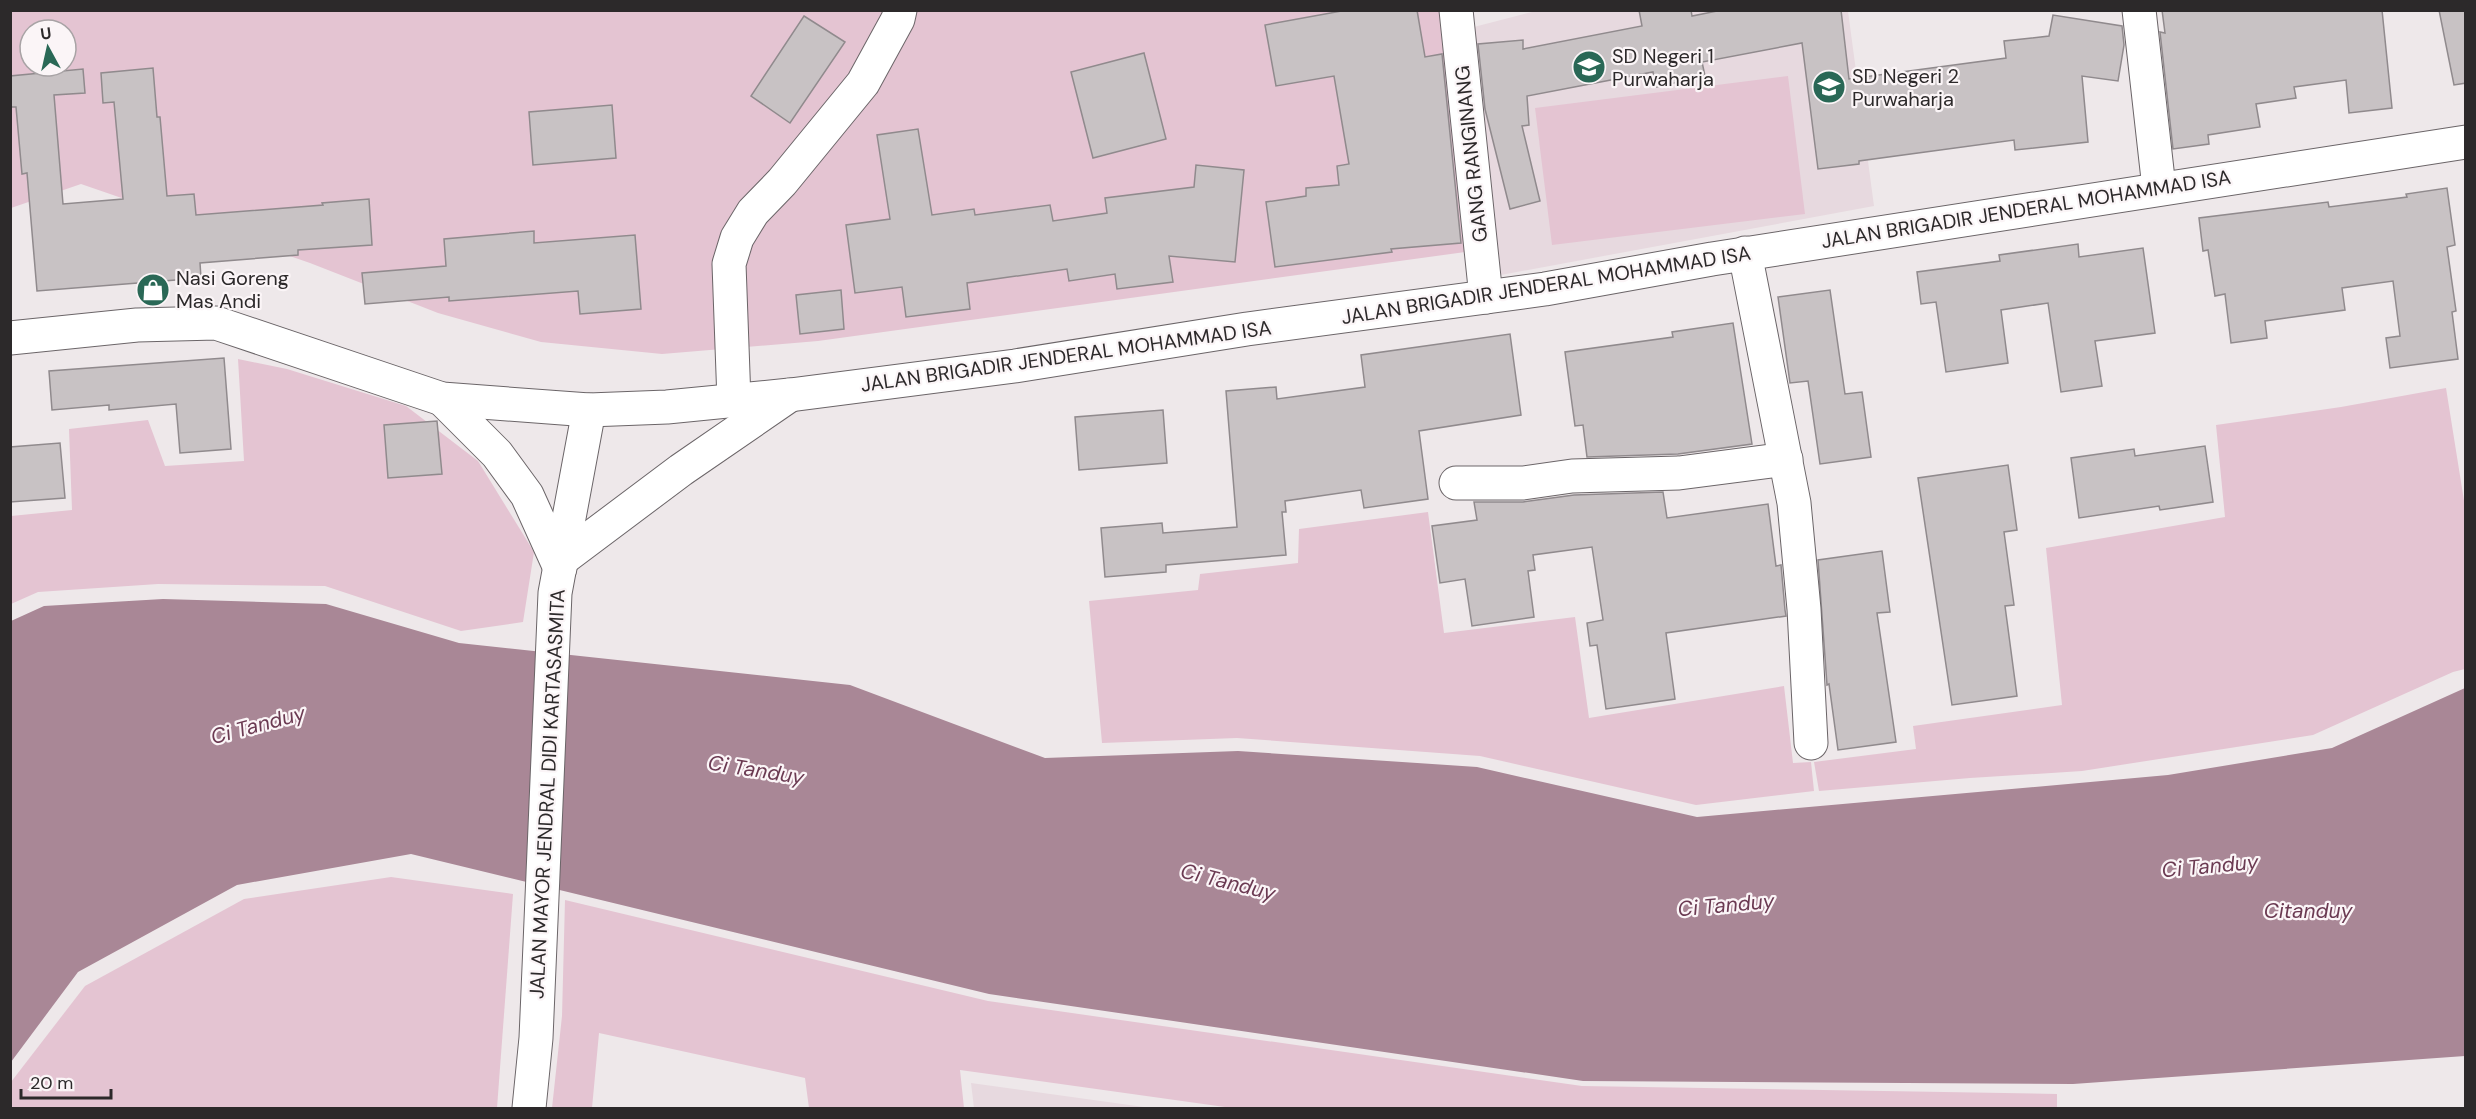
<svg xmlns="http://www.w3.org/2000/svg" width="2476" height="1119" viewBox="0 0 2476 1119" font-family="'DM Sans',sans-serif">
<style>
.built{fill:#e7d9df}
.green{fill:#e4c4d2;fill-rule:evenodd}
.water{fill:#a98796}
.building{fill:#c8c2c4;stroke:#908a8d;stroke-width:1.5}
.lines{fill:none;stroke-linecap:round;stroke-linejoin:round}
.street-casing{stroke:#6b6568;stroke-width:35}
.primary-casing{stroke:#6b6568;stroke-width:35}
.highway-casing{stroke:#6b6568;stroke-width:35}
.street{stroke:#fff;stroke-width:33}
.primary{stroke:#fff;stroke-width:33}
.highway{stroke:#fff;stroke-width:33}
.labels{text-anchor:middle;dominant-baseline:central;stroke-width:4.5;stroke-linejoin:round;paint-order:stroke}
.poi-label{font-size:20px;fill:#2c292a;stroke:#fbf5f7;text-anchor:start}
.street-label{font-size:20px;fill:#2c292a;stroke:#fbf5f7}
.water-label{font-size:21px;font-style:italic;fill:#6b3a52;stroke:#fbf5f7}
</style>
<rect width="100%" height="100%" fill="#eee8ea"/>
<!-- built -->
<g class="built">
<path d="M1540,10L1848,11L1874,206L1490,277L1470,28Z"/>
<path d="M971,1083L1151,1108H974Z"/>
</g>
<!-- green -->
<g class="green">
<path d="M10,11H1464L1487,249L818,341L662,354L541,342L438,313L310,263L81,184L11,208ZM30,30H66V66H30Z"/>
<path d="M1788,76L1805,214L1552,245L1535,108Z"/>
<path d="M238,359L287,369L406,406L478,461L534,552L523,622L461,631L325,586L158,584L38,592L11,604V516L72,510L69,429L148,420L165,466L244,461Z"/>
<path d="M2446,388L2465,507V669L2453,672L2313,735L2082,771L1970,778L1819,791L1814,762L1916,749L1913,726L2062,705L2046,548L2225,517L2216,425L2341,407Z"/>
<path d="M1428,512L1444,633L1575,617L1589,718L1784,686L1793,763L1811,762L1814,791L1696,805L1480,756L1237,738L1102,743L1089,601L1198,590L1200,574L1298,563L1299,529Z"/>
<path d="M391,877L513,894L497,1108H11V1082L85,986L244,899Z"/>
<path d="M565,900L988,1001L1582,1086L2057,1094V1108H1232L960,1070L964,1108H809L805,1078L599,1033L592,1108H552L562,1016Z"/>
</g>
<!-- water -->
<path class="water" d="M163,599L326,604L459,643L850,685L1045,758L1238,751L1477,767L1697,817L2168,775L2332,748L2465,688V1056L2073,1084L1583,1081L989,994L411,854L237,885L78,972L11,1062V621L44,606Z"/>
<!-- building -->
<g class="building">
<path d="M1347,10H1417L1425,57L1442,54L1461,243L1391,249L1392,252L1275,267L1266,202L1306,196V188L1339,185L1337,166L1349,164L1334,76L1276,86L1265,25Z"/>
<path d="M1639,10H1691L1692,16L1722,10H1841L1849,79L2006,58L2004,41L2049,36L2053,15L2122,26L2124,45L2118,81L2082,76L2088,142L2015,150L2014,140L1859,161V164L1818,169L1802,43L1702,62L1705,76L1656,87L1653,72L1527,96L1529,125L1522,126L1540,201L1510,209L1485,109L1478,44L1523,40V49L1642,26Z"/>
<path d="M2162,10H2382L2392,108L2349,113L2346,80L2294,87L2296,98L2256,104L2260,127L2208,135L2209,144L2173,149L2160,32L2165,33Z"/>
<path d="M2439,10H2466V83L2454,85Z"/>
<path d="M804,16L845,42L790,123L751,96Z"/>
<path d="M1144,53L1166,139L1093,158L1071,72Z"/>
<path d="M153,68L157,117H160L167,196L194,194L196,215L323,205L322,203L369,199L372,245L298,250V255L200,263L201,278L37,291L27,173L22,174L16,107H10V76L83,69L85,93L54,95L63,204L123,199L114,102L103,103L101,73Z"/>
<path d="M612,105L616,158L533,165L529,112Z"/>
<path d="M918,129L932,215L974,209L975,215L1050,205L1053,221L1107,213L1105,198L1194,187L1196,165L1244,170L1235,262L1169,256L1173,282L1117,289L1115,274L1069,281L1067,269L967,283L970,309L906,317L902,287L855,293L846,225L890,219L877,135Z"/>
<path d="M2447,188L2455,245L2447,247L2456,311L2452,312L2458,359L2390,368L2386,338L2400,336L2393,281L2342,288L2345,310L2265,321L2267,338L2231,343L2225,294L2215,296L2208,250L2203,251L2199,218L2328,202L2329,207L2407,197L2406,194Z"/>
<path d="M534,231V243L635,235L641,309L580,314L578,291L449,301V297L365,304L362,273L446,266L444,239Z"/>
<path d="M2078,244L2079,257L2143,248L2155,333L2095,341L2102,386L2061,392L2048,303L2001,310L2008,363L1946,372L1936,302L1921,304L1917,272L2000,261L1999,255Z"/>
<path d="M841,290L844,329L800,334L796,295Z"/>
<path d="M1830,290L1845,394L1862,392L1871,457L1820,464L1808,381L1790,383L1778,297Z"/>
<path d="M1733,323L1752,444L1678,454L1587,457L1583,425L1575,426L1565,352L1673,337L1672,332Z"/>
<path d="M1510,334L1521,415L1419,431L1428,499L1364,508L1361,490L1285,501L1286,512H1282L1286,555L1166,565V572L1105,577L1101,528L1162,523L1163,533L1237,527L1226,391L1276,387L1277,399L1365,387L1361,355Z"/>
<path d="M224,358L231,449L180,453L176,404L109,410V405L52,410L49,371Z"/>
<path d="M1163,410L1167,463L1079,470L1075,417Z"/>
<path d="M437,421L442,474L388,478L384,425Z"/>
<path d="M60,443L65,498L10,502V447Z"/>
<path d="M2205,446L2213,502L2160,510L2159,506L2079,518L2071,458L2134,449L2135,456Z"/>
<path d="M2008,465L2017,530L2004,532L2014,605L2005,606L2017,696L1952,705L1918,478Z"/>
<path d="M1663,492L1667,518L1768,504L1776,566L1781,565L1785,610L1786,616L1666,633L1675,699L1606,709L1597,645L1590,646L1587,623L1603,620L1592,547L1533,555L1535,570L1528,571L1534,617L1472,626L1465,579L1440,583L1432,526L1477,520L1474,502H1523L1574,495Z"/>
<path d="M1882,551L1890,612L1877,613L1896,742L1838,750L1829,684L1827,685L1818,560Z"/>
</g>
<g class="lines">
<defs>
<g id="street">
<path d="M1456,10L1486,297"/>
<path d="M2139,10L2159,188"/>
<path d="M1745,253L1794,503L1804,609L1811,743"/>
<path d="M734,401L729,264L737,238L753,212L782,182L863,83L898,19L900,10"/>
<path d="M1456,483H1523L1572,476L1679,473L1786,459"/>
</g>
<g id="primary">
<path d="M442,399L497,454L527,495L560,568"/>
<path d="M561,560L681,470L790,395"/>
<path d="M529,1108L536,1038L555,593L589,410"/>
</g>
<path id="highway" d="M10,338L137,325L216,323L442,399L589,410L667,407L790,395L1015,366L1247,329L1545,289L1712,259L2466,142"/>
</defs>
<!-- street casing -->
<use href="#street" class="street-casing"/>
<!-- primary casing -->
<use href="#primary" class="primary-casing"/>
<!-- highway casing -->
<use href="#highway" class="highway-casing"/>
<!-- street -->
<use href="#street" class="street"/>
<!-- primary -->
<use href="#primary" class="primary"/>
<!-- highway -->
<use href="#highway" class="highway"/>
</g>
<!-- icons -->
<defs>
<symbol id="school-disc" viewBox="-11 -11 22 22"><circle r="9.5" fill="#2a6856" stroke="#fbf5f7"/><path d="M0-5L7-2L0 1L-7-2ZM-4 1L0 2.5L4 1V4Q0 6-4 4Z" fill="#fff"/></symbol>
<symbol id="shop-disc" viewBox="-11 -11 22 22"><circle r="9.5" fill="#2a6856" stroke="#fbf5f7"/><path d="M-5-2.5h2.3a2.7 3.5 0 0 1 5.4 0H5L5.5 6h-11ZM-1.5-2.5h3a1.5 2.3 0 0 0-3 0Z" fill="#fff"/></symbol>
</defs>
<g fill-rule="evenodd">
<use href="#school-disc" x="1570" y="48" width="38" height="38"/>
<use href="#school-disc" x="1810" y="68" width="38" height="38"/>
<use href="#shop-disc" x="134" y="271" width="38" height="38"/>
</g>
<g class="labels">
<!-- poi labels -->
<g class="poi-label">
<text x="1612" y="56">SD Negeri 1<tspan x="1612" dy="23">Purwaharja</tspan></text>
<text x="1852" y="76">SD Negeri 2<tspan x="1852" dy="23">Purwaharja</tspan></text>
<text x="176" y="278">Nasi Goreng<tspan x="176" dy="23">Mas Andi</tspan></text>
</g>
<!-- street labels -->
<g class="street-label">
<text transform="translate(1471 154) rotate(-96)">GANG RANGINANG</text>
<text transform="translate(2026 209) rotate(-9)">JALAN BRIGADIR JENDERAL MOHAMMAD ISA</text>
<text transform="translate(1546 285) rotate(-9)">JALAN BRIGADIR JENDERAL MOHAMMAD ISA</text>
<text transform="translate(1066 356) rotate(-8)">JALAN BRIGADIR JENDERAL MOHAMMAD ISA</text>
<text transform="translate(547 794) rotate(-87)">JALAN MAYOR JENDRAL DIDI KARTASASMITA</text>
</g>
<!-- water labels -->
<g class="water-label">
<text transform="translate(258 725) rotate(-15)">Ci Tanduy</text>
<text transform="translate(756 770) rotate(9)">Ci Tanduy</text>
<text transform="translate(2210 866) rotate(-5)">Ci Tanduy</text>
<text transform="translate(1228 882) rotate(14)">Ci Tanduy</text>
<text transform="translate(1726 905) rotate(-5)">Ci Tanduy</text>
<text x="2308" y="911">Citanduy</text>
</g>
</g>
<!-- border -->
<rect width="2476" height="1119" fill="none" stroke="#2c292a" stroke-width="24"/>
<!-- north arrow -->
<g transform="translate(48 48) rotate(352)"><circle r="28" fill="#fbf5f7" stroke="#a8a3a5" stroke-width="1.5"/>
<path d="M0-4.5L10 22L0 15L-10 22Z" fill="#2a6856"/>
<text y="-9" font-size="16" font-weight="bold" text-anchor="middle" fill="#2c292a">U</text>
</g>
<!-- scale -->
<path d="M21 1089v9h90v-9" fill="none" stroke="#2c292a" stroke-width="3"/>
<text x="30" y="1089" font-size="18" fill="#2c292a" stroke="#fbf5f7" stroke-width="4.5" paint-order="stroke">20 m</text>
</svg>
